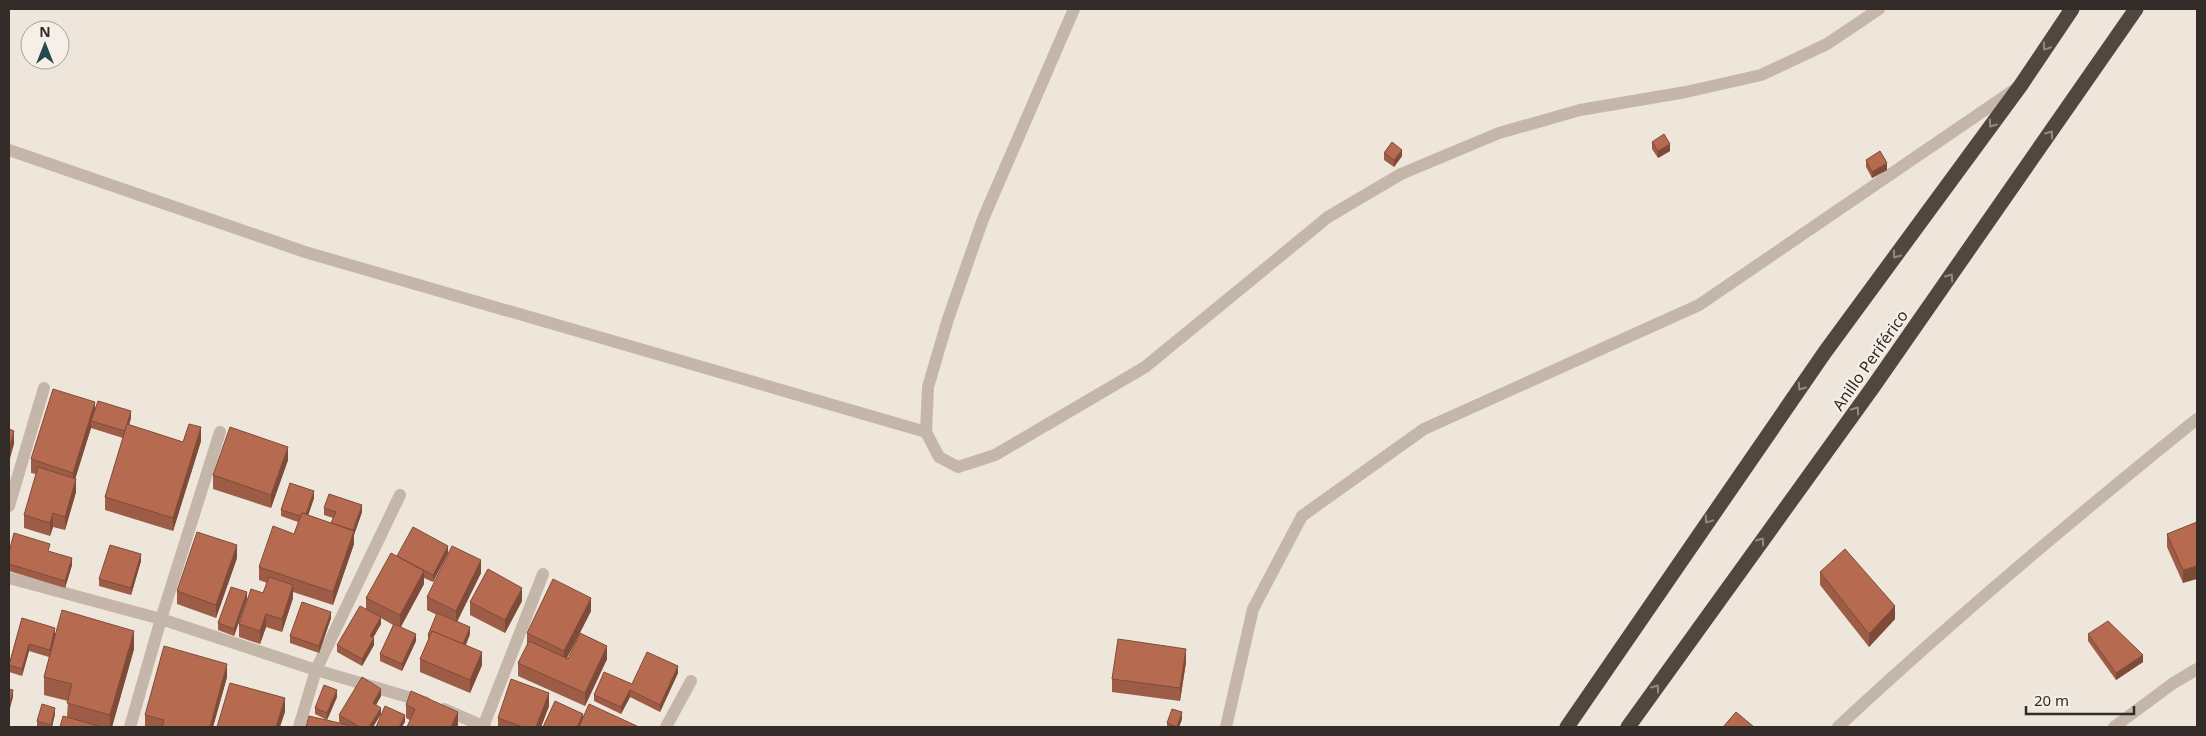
<svg xmlns="http://www.w3.org/2000/svg" width="2206" height="736" viewBox="0 0 2206 736" font-family="'Noto Sans',sans-serif">
<style>
.lines{fill:none;stroke-linecap:round;stroke-linejoin:round}
.street{stroke:#c4b6a9;stroke-width:12}
.highway{stroke:#524640;stroke-width:15}
.wall{fill:#9d5c46}
.shaded-wall{fill:#7f4b39}
.building{fill:#b66b51;stroke:#7f4b39}
.oneway{stroke:#948a83}
.labels{text-anchor:middle;dominant-baseline:central;stroke-width:4.5;stroke-linejoin:round;paint-order:stroke}
.street-label{font-size:16px;fill:#332b28;stroke:#f6efe7}
</style>
<rect width="100%" height="100%" fill="#eee5db"/>
<g class="lines">
<!-- street -->
<g class="street">
<path d="M1074,9L983,219L948,319L928,387L926,432L939,457L958,467L995,455L1145,367L1328,217L1401,174L1499,133L1580,110L1686,92L1761,75L1827,44L1879,9"/>
<path d="M9,150L305,252L926,432"/>
<path d="M9,506L44,388"/>
<path d="M9,578L161,619L316,670L425,702"/>
<path d="M444,709L485,727"/>
<path d="M130,727L161,619L220,432"/>
<path d="M299,727L316,670L400,495"/>
<path d="M483,727L543,574"/>
<path d="M666,727L691,681"/>
<path d="M1226,727L1253,609L1302,516L1424,429L1699,305L2017,88"/>
<path d="M1838,727C1954,619 2074,518 2197,419"/>
<path d="M2114,727L2172,684L2197,669"/>
</g>
<!-- highway -->
<g class="highway">
<path d="M1567,727L1825,352L2021,85L2072,9"/>
<path d="M1628,727L1873,387L2136,9"/>
</g>
</g>
<!-- wall -->
<g class="wall">
<path d="M1652,142L1670,151L1658,158L1652,149Z"/>
<path d="M1384,153L1402,156L1394,167L1384,160Z"/>
<path d="M1866,160L1887,170L1872,178L1866,167Z"/>
<path d="M95,408L131,418L129,425L183,442L201,441L173,531L105,510V497L123,438L91,428L75,479L76,492L65,530L53,527L50,536L24,528V515L36,474L31,473V459Z"/>
<path d="M288,460L271,508L213,489V475Z"/>
<path d="M314,498L308,515L331,523L333,518L324,515V508L362,512L354,535V544L333,605L293,592V598L282,632L266,627L260,644L239,637V624L263,593L267,583L259,580V567L294,534L298,522L281,516V510Z"/>
<path d="M2197,522L2183,583L2167,547V534Z"/>
<path d="M9,552H49L72,565L65,588L9,571Z"/>
<path d="M448,553L433,582L424,578V584L401,627L416,641L402,671L380,661V654L393,625L381,618V624L373,638L374,645L362,666L337,652V645L366,609V598L397,556Z"/>
<path d="M237,558L216,618L177,604V591Z"/>
<path d="M141,561L131,595L99,586V579Z"/>
<path d="M1820,572L1895,619L1869,647L1820,585Z"/>
<path d="M481,573L457,621L470,634L466,645L482,665L470,693L420,672V659L428,641V635L437,615L427,610V597Z"/>
<path d="M247,599L234,636L218,630V623Z"/>
<path d="M522,601L505,633L470,615V602Z"/>
<path d="M591,611L567,658L607,659L585,706L518,676V663L527,646V633Z"/>
<path d="M22,618L55,634L134,649L112,727H60L67,717L68,701L44,695V677L49,657L29,651L22,676L9,672V665Z"/>
<path d="M331,618L319,653L290,643V636Z"/>
<path d="M2088,634L2143,662L2116,680L2088,641Z"/>
<path d="M1186,662L1180,701L1112,692V679Z"/>
<path d="M678,673L660,712L630,697L621,714L594,701V695Z"/>
<path d="M227,677L213,727H145V715Z"/>
<path d="M381,696L376,705L381,714L373,727H306L341,723L339,722V715Z"/>
<path d="M337,697L327,720L315,714V708Z"/>
<path d="M406,705L458,725L410,720L406,718Z"/>
<path d="M549,706L541,727H498V718Z"/>
<path d="M55,714L52,727H37V721Z"/>
<path d="M1182,719L1179,727H1167V723Z"/>
</g>
<!-- shaded-wall -->
<g class="shaded-wall">
<path d="M1670,144V151L1658,158V151Z"/>
<path d="M1402,150V156L1394,167V160Z"/>
<path d="M1887,163V170L1872,178V172Z"/>
<path d="M95,402V415L91,421V428L73,486V473Z"/>
<path d="M131,411V418L125,438V431Z"/>
<path d="M201,427V441L173,531V518Z"/>
<path d="M14,431V444L9,462V449Z"/>
<path d="M288,447V460L271,508V495Z"/>
<path d="M76,479V492L65,530V517Z"/>
<path d="M314,491V498L305,525V518Z"/>
<path d="M362,505V512L354,535V544L333,605V592Z"/>
<path d="M53,513V527L50,536V523Z"/>
<path d="M237,545V558L216,618V605Z"/>
<path d="M448,546V553L433,582V575Z"/>
<path d="M141,554V561L131,595V588Z"/>
<path d="M72,558V565L65,588V581Z"/>
<path d="M481,560V573L456,624V611Z"/>
<path d="M2197,566V579L2183,583V570Z"/>
<path d="M424,571V584L400,628V615Z"/>
<path d="M293,585V598L282,632V619Z"/>
<path d="M522,588V601L505,633V620Z"/>
<path d="M247,592V599L234,636V629Z"/>
<path d="M591,598V611L564,664V651Z"/>
<path d="M1895,606V619L1869,647V634Z"/>
<path d="M331,612V618L319,653V646Z"/>
<path d="M266,614V627L260,644V631Z"/>
<path d="M381,617V624L370,643V636Z"/>
<path d="M470,627V634L461,656V650Z"/>
<path d="M55,628V634L50,657V650Z"/>
<path d="M134,631V649L112,727H110V715Z"/>
<path d="M416,634V641L402,671V664Z"/>
<path d="M374,638V645L362,666V659Z"/>
<path d="M29,644V651L22,676V669Z"/>
<path d="M607,646V659L585,706V693Z"/>
<path d="M1186,649V662L1180,701V688Z"/>
<path d="M482,652V665L470,693V680Z"/>
<path d="M2143,655V662L2116,680V673Z"/>
<path d="M227,664V677L213,727H210Z"/>
<path d="M678,666V673L660,712V705Z"/>
<path d="M381,689V696L373,710V703Z"/>
<path d="M13,690V697L9,712V706Z"/>
<path d="M337,690V697L327,720V713Z"/>
<path d="M630,690V697L621,714V707Z"/>
<path d="M549,693V706L541,727H536Z"/>
<path d="M285,698V712L280,727H276Z"/>
<path d="M55,708V714L52,727H51Z"/>
<path d="M381,708V714L373,727H369Z"/>
<path d="M458,712V725L457,727H451Z"/>
<path d="M1182,712V719L1179,727H1177Z"/>
<path d="M583,714V720L580,727H577Z"/>
<path d="M405,715V722L402,727H399Z"/>
</g>
<!-- building -->
<g class="building">
<path d="M1664,134L1670,144L1658,151L1652,142Z"/>
<path d="M1392,142L1402,150L1394,160L1384,153Z"/>
<path d="M1880,151L1887,163L1872,172L1866,160Z"/>
<path d="M53,389L95,402L73,473L31,459Z"/>
<path d="M98,401L131,411L125,431L91,421Z"/>
<path d="M127,424L183,442L189,424L201,427L173,518L105,497Z"/>
<path d="M230,427L288,447L271,495L213,475Z"/>
<path d="M9,429L14,431L9,449Z"/>
<path d="M38,467L76,479L65,517L53,513L50,523L24,515Z"/>
<path d="M290,483L314,491L306,514L302,513L301,516L281,510Z"/>
<path d="M329,494L362,505L353,530L331,523L336,512L324,508Z"/>
<path d="M302,513L354,531L333,592L259,567L273,526L294,534Z"/>
<path d="M2197,522V566L2183,570L2167,534Z"/>
<path d="M413,527L448,546L433,575L397,556Z"/>
<path d="M197,532L237,545L216,605L177,591Z"/>
<path d="M14,533L50,544L48,551L72,558L65,581L9,564V552Z"/>
<path d="M110,545L141,554L131,588L99,579Z"/>
<path d="M452,546L481,560L456,611L427,597Z"/>
<path d="M1845,549L1895,606L1869,634L1820,572Z"/>
<path d="M391,553L424,571L400,615L366,598Z"/>
<path d="M488,569L522,588L505,620L470,602Z"/>
<path d="M269,577L293,585L282,619L266,614L260,631L239,624L251,589L263,593Z"/>
<path d="M553,579L591,598L564,651L527,633Z"/>
<path d="M231,587L247,592L234,629L218,623Z"/>
<path d="M302,602L331,612L319,646L290,636Z"/>
<path d="M360,606L381,617L370,636L374,638L362,659L337,645Z"/>
<path d="M62,610L134,631L110,715L67,703L72,684L44,677Z"/>
<path d="M437,613L470,627L463,644L432,631L430,636L428,635Z"/>
<path d="M22,618L55,628L50,650L29,644L22,669L9,665Z"/>
<path d="M2108,621L2143,655L2116,673L2088,634Z"/>
<path d="M394,624L416,634L402,664L380,654Z"/>
<path d="M432,631L482,652L470,680L420,659Z"/>
<path d="M580,633L607,646L585,693L518,663L529,641L568,659Z"/>
<path d="M1118,639L1186,649L1180,688L1112,679Z"/>
<path d="M164,646L227,664L210,727H162L164,720L145,715Z"/>
<path d="M647,652L678,666L660,705L630,690L621,707L594,695L604,672L632,684Z"/>
<path d="M362,677L381,689L373,703L381,708L369,727H360L339,715Z"/>
<path d="M511,679L549,693L536,727H523L498,718Z"/>
<path d="M230,683L285,698L276,727H217Z"/>
<path d="M324,685L337,690L327,713L315,708Z"/>
<path d="M9,689L13,690L9,706Z"/>
<path d="M411,691L458,712L451,727H407L415,709L406,705Z"/>
<path d="M555,701L583,714L577,727H543Z"/>
<path d="M42,704L55,708L51,725L37,721Z"/>
<path d="M589,704L639,727H579Z"/>
<path d="M385,706L405,715L399,727H376Z"/>
<path d="M1172,709L1182,712L1177,727L1167,723Z"/>
<path d="M1736,712L1754,727H1723Z"/>
<path d="M63,716L102,727H60Z"/>
<path d="M309,716L348,725V727H306Z"/>
</g>
<!-- one-way arrows -->
<defs><path id="oneway-chevron" d="M-2-3.5L2.5 0L-2 3.5" fill="none" stroke-width="1.6" stroke-linecap="round" stroke-linejoin="round" transform="scale(1.25)"/></defs>
<g class="oneway">
<use href="#oneway-chevron" transform="translate(2046 47) rotate(124)"/>
<use href="#oneway-chevron" transform="translate(1992 124) rotate(126)"/>
<use href="#oneway-chevron" transform="translate(2050 134) rotate(-55)"/>
<use href="#oneway-chevron" transform="translate(1896 255) rotate(126)"/>
<use href="#oneway-chevron" transform="translate(1950 277) rotate(-55)"/>
<use href="#oneway-chevron" transform="translate(1801 387) rotate(125)"/>
<use href="#oneway-chevron" transform="translate(1856 410) rotate(-54)"/>
<use href="#oneway-chevron" transform="translate(1708 520) rotate(124)"/>
<use href="#oneway-chevron" transform="translate(1761 541) rotate(-54)"/>
<use href="#oneway-chevron" transform="translate(1656 688) rotate(-54)"/>
</g>
<g class="labels">
<!-- street labels -->
<g class="street-label">
<text transform="translate(1870 360) rotate(-55)">Anillo Periférico</text>
</g>
</g>
<!-- border -->
<rect width="2206" height="736" fill="none" stroke="#332b28" stroke-width="20"/>
<!-- north arrow -->
<g transform="translate(45 45)"><circle r="24" fill="#f6efe7" stroke="#a8a19b"/>
<path d="M0-4L9 19L0 12L-9 19Z" fill="#234b4f"/>
<text y="-8" font-size="14" font-weight="bold" text-anchor="middle" fill="#332b28">N</text>
</g>
<!-- scale -->
<path d="M2026 706v8h108v-8" fill="none" stroke="#332b28" stroke-width="2.5"/>
<text x="2034" y="706" font-size="15" fill="#332b28" stroke="#f6efe7" stroke-width="4" paint-order="stroke">20 m</text>
</svg>
